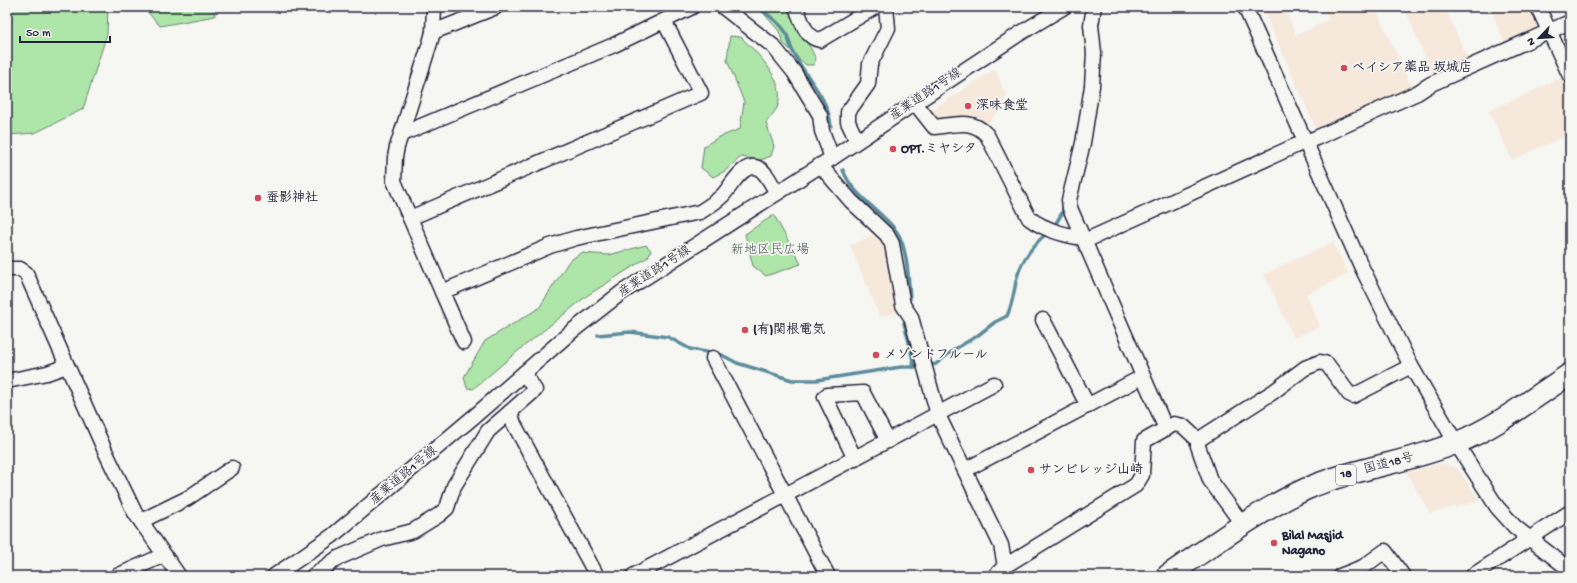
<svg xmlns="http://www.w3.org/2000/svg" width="1577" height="583" viewBox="0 0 1577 583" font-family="'Gochi Hand','Klee One',sans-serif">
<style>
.built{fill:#f6e9db}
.green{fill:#aee5a9;stroke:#688472}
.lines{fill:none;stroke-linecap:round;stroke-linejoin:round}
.stream{stroke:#5d8d9c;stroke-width:3.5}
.minor-casing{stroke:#22223b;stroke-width:17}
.highway-casing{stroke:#22223b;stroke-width:24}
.minor{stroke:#f6f6f2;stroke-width:14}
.highway{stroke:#f6f6f2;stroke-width:21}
.poi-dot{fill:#d1495b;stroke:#f6f6f2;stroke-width:1.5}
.labels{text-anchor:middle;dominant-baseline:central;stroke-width:3.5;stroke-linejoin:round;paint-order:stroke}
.shield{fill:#f6f6f2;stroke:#626272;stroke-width:1}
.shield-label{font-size:12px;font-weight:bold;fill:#22223b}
.poi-label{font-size:13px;font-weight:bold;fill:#22223b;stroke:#f6f6f2;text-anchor:start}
.street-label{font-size:13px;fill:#22223b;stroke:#f6f6f2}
.park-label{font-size:13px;fill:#455356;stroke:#f6f6f2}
</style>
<rect width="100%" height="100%" fill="#f6f6f2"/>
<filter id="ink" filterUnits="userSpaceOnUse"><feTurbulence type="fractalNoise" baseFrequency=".025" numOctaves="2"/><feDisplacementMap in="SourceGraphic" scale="8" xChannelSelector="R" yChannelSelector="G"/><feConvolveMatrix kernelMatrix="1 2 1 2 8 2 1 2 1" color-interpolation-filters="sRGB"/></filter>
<g filter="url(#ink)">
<!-- built -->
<g class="built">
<path d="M1262,7H1284L1296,35L1329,20L1323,7H1375L1412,88L1317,131Z"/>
<path d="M1404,7H1445L1469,63L1434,78Z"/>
<path d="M1490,7H1534L1542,27L1506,46Z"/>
<path d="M995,69L1006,95L1003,106L985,126L937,122L929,112Z"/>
<path d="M1565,76L1570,86V134L1512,160L1489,111Z"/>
<path d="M879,232L884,238L894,269L899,312L880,317L850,246Z"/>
<path d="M1333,242L1348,274L1306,294L1320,326L1294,338L1264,274Z"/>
<path d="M1444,463L1458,469L1480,501L1430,513L1406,472Z"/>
</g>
<!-- green -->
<g class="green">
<path d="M7,7H108L107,34L83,109L35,133L7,135Z"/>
<path d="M143,7H213L215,16L160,26Z"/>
<path d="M758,7H790L816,59L813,65H806L783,43L779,31Z"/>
<path d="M730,36L741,37C758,54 788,82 777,108C774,113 769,118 766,123L774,146L771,156L761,160L741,157L725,171L713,177L701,168L704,146L717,138L740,129L744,102L727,60Z"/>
<path d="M774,215L801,264L766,276L753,266L745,234Z"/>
<path d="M646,245L651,250L648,257L588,295L518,351L473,389L467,388L464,377L485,341L539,308L569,261L581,253L609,255Z"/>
</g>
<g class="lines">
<!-- stream -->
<g class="stream">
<path d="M757,7C767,14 778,21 785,31C789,38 790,47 794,54C807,79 828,97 831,126"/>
<path d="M843,170C853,197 881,210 897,232C907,246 909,282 910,299"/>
<path d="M1055,225L1062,213L1064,205"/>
<path d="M904,323L910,346L914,367"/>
<path d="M598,335L630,332L668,337L690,349L722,355L737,363L792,380H817L901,367H921"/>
<path d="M927,366L936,364L955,349L977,336L995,322L1007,316C1013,303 1014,290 1017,277C1022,260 1033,245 1047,233"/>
</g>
<defs>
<g id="minor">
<path d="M434,7L433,32L430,43L397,147L395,157L394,181L442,292L550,246L576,238L700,212C708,207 716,202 723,195C731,187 743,161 758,168C767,172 772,186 777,193"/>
<path d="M723,7L773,46L794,72L820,115L822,131L832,158"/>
<path d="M796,7C801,19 805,38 820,40L875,7"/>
<path d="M1094,7L1091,25L1094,53L1092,86L1083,143L1069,200L1070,208L1166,429"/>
<path d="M1245,7L1362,268L1411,366L1456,443L1497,507L1515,527L1570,570"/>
<path d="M1538,7L1570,76"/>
<path d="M433,32L496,7"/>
<path d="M915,103L934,127C955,125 972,118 987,135L1029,218C1044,230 1070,237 1089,239L1295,146L1316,138L1417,93L1431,84L1570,22"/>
<path d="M402,134L614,45L692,7"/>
<path d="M857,141L848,122V112L868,84L870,64L888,28L886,7"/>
<path d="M820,165L851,201L887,235L892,244L903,305L911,317L938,415L1001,545L1005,566"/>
<path d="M410,218L701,93L664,21"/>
<path d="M7,269H20L26,273L106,453L135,513L179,576"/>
<path d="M442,292L464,342"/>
<path d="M1043,320L1088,406"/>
<path d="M713,358L828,576"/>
<path d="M524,373L535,390L510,412L514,424L597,576"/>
<path d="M7,381L47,373L67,366"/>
<path d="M1198,440L1273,392L1305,368L1320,362L1327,364L1349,394L1353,396L1411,366"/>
<path d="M855,459L825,397L827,395L863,393L888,441"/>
<path d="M965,470L1142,377"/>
<path d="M141,521L188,498L232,468"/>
<path d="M117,576L164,555"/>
<path d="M274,576L332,536L477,414L571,332L621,293L832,158L1019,34L1064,7"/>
<path d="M313,576L338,558L382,539L413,531L439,515L447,508L454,486L488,431L510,412"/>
<path d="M633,576L994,384"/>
<path d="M995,576L1005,566L1136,485L1142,475L1144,441L1174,424L1183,426L1198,440V446L1210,480L1243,525"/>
<path d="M1340,576L1363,567L1385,551L1403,576"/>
<path d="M1472,576L1570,512"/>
</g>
<path id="highway" d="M1167,576C1212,546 1256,512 1306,489C1354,468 1407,463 1456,443C1497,427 1533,398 1570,374"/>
</defs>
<!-- minor casing -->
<use href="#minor" class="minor-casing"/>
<!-- highway casing -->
<use href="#highway" class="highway-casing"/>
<!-- minor -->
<use href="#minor" class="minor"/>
<!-- highway -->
<use href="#highway" class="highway"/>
</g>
</g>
<!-- markers -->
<g class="poi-dot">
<circle cx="1344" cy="68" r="4"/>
<circle cx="968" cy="106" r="4"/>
<circle cx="893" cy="149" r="4"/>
<circle cx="258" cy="198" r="4"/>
<circle cx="745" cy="330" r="4"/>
<circle cx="876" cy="355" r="4"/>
<circle cx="1031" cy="470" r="4"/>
<circle cx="1274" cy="543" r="4"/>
</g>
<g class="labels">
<!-- shield labels -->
<rect class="shield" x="1336" y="465" width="20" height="20" rx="3"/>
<g class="shield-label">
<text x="1346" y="475">18</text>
</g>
<!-- poi labels -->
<g class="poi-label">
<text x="1352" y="68">ベイシア薬品 坂城店</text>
<text x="976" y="106">深味食堂</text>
<text x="901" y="149">OPT.ミヤシタ</text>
<text x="266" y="198">蚕影神社</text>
<text x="753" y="330">(有)関根電気</text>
<text x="884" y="355">メゾンドフルール</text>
<text x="1039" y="470">サンビレッジ山崎</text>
<text x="1282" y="536">Bilal Masjid<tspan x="1282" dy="15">Nagano</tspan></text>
</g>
<!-- street labels -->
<g class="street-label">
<text transform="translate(926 95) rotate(-34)">産業道路1号線</text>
<text transform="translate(655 272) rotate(-33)">産業道路1号線</text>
<text transform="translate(1389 464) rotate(-15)">国道18号</text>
<text transform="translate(404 476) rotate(-40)">産業道路1号線</text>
</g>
<!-- park labels -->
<g class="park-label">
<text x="770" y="250">新地区民広場</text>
</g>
</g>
<!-- margin -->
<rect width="1577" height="583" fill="none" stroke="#f6f6f2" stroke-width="24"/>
<rect x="12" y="12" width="1553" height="559" fill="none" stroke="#22223b" stroke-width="1.5" filter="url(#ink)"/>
<!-- north arrow -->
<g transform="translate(1539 38) rotate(245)" stroke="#f6f6f2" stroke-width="3" paint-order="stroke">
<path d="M0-3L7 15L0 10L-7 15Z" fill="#22223b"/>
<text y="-6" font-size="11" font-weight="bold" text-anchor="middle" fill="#22223b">N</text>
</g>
<!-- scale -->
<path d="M20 36v6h90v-6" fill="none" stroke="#22223b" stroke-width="2"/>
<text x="26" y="36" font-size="12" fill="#22223b" stroke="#f6f6f2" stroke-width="3" paint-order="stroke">50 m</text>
</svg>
